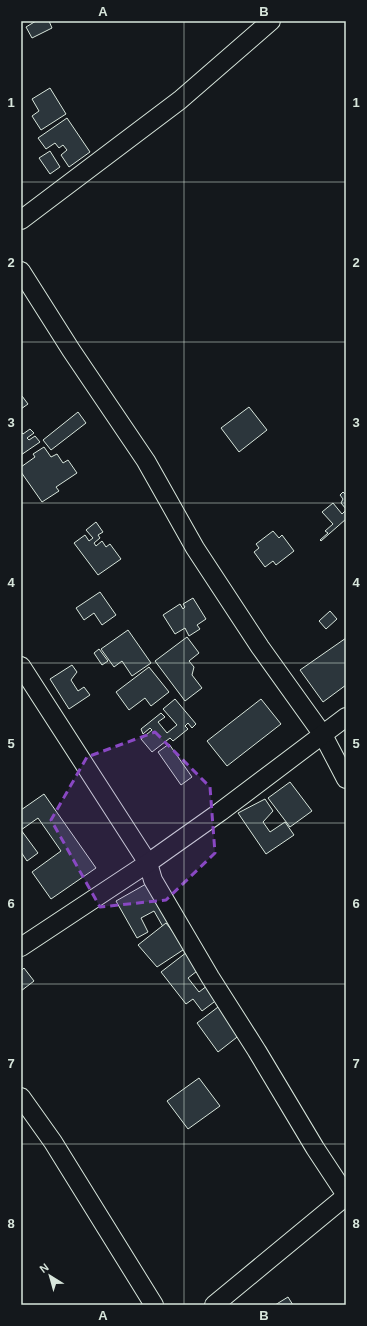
<svg xmlns="http://www.w3.org/2000/svg" width="367" height="1326" viewBox="0 0 367 1326" font-family="Helvetica,sans-serif">
<style>
.building{fill:#2c363c;stroke:#d8e6dc}
.lines{fill:none;stroke-linecap:round;stroke-linejoin:round}
.minor-casing{stroke:#d8e6dc;stroke-width:20}
.minor{stroke:#14181c;stroke-width:18}
.marked{fill:#8948c3;fill-opacity:0.2;stroke:#8948c3;stroke-width:3;stroke-dasharray:8 5;stroke-linejoin:round}
.grid{fill:none;stroke:#d8e6dc;stroke-width:1;stroke-opacity:0.55}
.neatline{fill:none;stroke:#d8e6dc;stroke-width:1.5}
.grid-label{font-size:13px;text-anchor:middle;font-weight:bold;fill:#d8e6dc}
</style>
<rect width="100%" height="100%" fill="#14181c"/>
<!-- building -->
<g class="building">
<path d="M36,21H49L52,28L32,38L26,27Z"/>
<path d="M50,88L66,114L41,130L32,116L39,111L32,99Z"/>
<path d="M67,118L90,152L69,167L61,155L67,150L63,145L59,148L55,143L46,149L38,138Z"/>
<path d="M50,151L60,167L50,174L39,158Z"/>
<path d="M22,396L28,404L21,409V397Z"/>
<path d="M249,407L267,430L239,452L221,428Z"/>
<path d="M78,412L86,423L51,450L43,440Z"/>
<path d="M30,429L34,433L27,438L29,440L35,436L40,442L21,455V432L23,434Z"/>
<path d="M44,447L51,457L57,454L63,463L68,460L77,473L56,487L59,491L42,502L21,472V467L35,457L33,454Z"/>
<path d="M343,492L346,495V509L341,503L343,499L340,495Z"/>
<path d="M333,503L342,514L346,510V519L321,541L320,540L328,533L325,531L333,524L322,512Z"/>
<path d="M96,522L103,532L98,535L100,538L94,543L96,546L102,541L106,547L110,544L121,559L98,575L74,543L85,535L89,541L93,538L86,530Z"/>
<path d="M273,531L279,538L282,535L294,551L276,565L273,561L265,567L254,552L259,548L256,544Z"/>
<path d="M100,592L116,615L102,625L94,613L84,620L76,608Z"/>
<path d="M193,598L206,619L197,625L200,629L189,636L185,628L175,634L163,615L180,604L183,609L185,607L183,604Z"/>
<path d="M330,611L337,619L326,629L319,621Z"/>
<path d="M128,630L151,663L132,676L122,661L114,667L101,649Z"/>
<path d="M187,637L199,653L189,661L194,667L192,675L202,688L185,701L155,661Z"/>
<path d="M346,638V685L323,702L300,670Z"/>
<path d="M99,649L108,661L102,665L94,653Z"/>
<path d="M72,665L77,672L71,680L78,691L84,687L90,695L69,709L50,679Z"/>
<path d="M149,667L169,692L151,706L145,698L129,710L116,692Z"/>
<path d="M175,699L196,724L192,728L188,723L185,726L188,729L173,741L170,738L152,752L141,739L152,730L150,728L143,734L141,729L161,713L165,717L158,722L167,733L177,725L163,709Z"/>
<path d="M261,699L281,724L227,766L207,741Z"/>
<path d="M169,744L192,777L181,785L158,752Z"/>
<path d="M290,782L312,811L290,827L268,798Z"/>
<path d="M44,794L96,868L51,899L32,872L61,851L38,818L21,830L38,853L27,861L21,852V810Z"/>
<path d="M265,799L273,811L263,822L270,832L285,822L294,835L266,854L238,813Z"/>
<path d="M153,880L178,925L166,932L154,911L141,918L148,932L137,938L116,901Z"/>
<path d="M166,923L186,948L157,967L138,945Z"/>
<path d="M187,952L201,968L188,978L199,992L216,979L226,993L202,1011L193,999L186,1004L161,972Z"/>
<path d="M24,968L34,981L21,991V971Z"/>
<path d="M226,1001L241,1034L218,1052L197,1023Z"/>
<path d="M199,1078L220,1106L188,1129L167,1101Z"/>
<path d="M288,1297L293,1305H275Z"/>
</g>
<g class="lines">
<defs>
<g id="minor">
<path d="M21,220L180,100L271,21"/>
<path d="M21,271L71,350L146,461L195,548L260,647L323,735L346,779"/>
<path d="M21,666L148,863L153,880L210,977L257,1051L315,1148L346,1195"/>
<path d="M21,947L148,863L220,812L346,717"/>
<path d="M21,1097L53,1142L154,1305"/>
<path d="M214,1305L346,1196"/>
</g>
</defs>
<!-- minor casing -->
<use href="#minor" class="minor-casing"/>
<!-- minor -->
<use href="#minor" class="minor"/>
</g>
<!-- marked area -->
<path class="marked" d="M155,732L210,787L215,853L166,900L100,907L51,820L87,757Z"/>
<!-- grid -->
<path class="grid" d="M184,21V1305M21,182H346M21,342H346M21,503H346M21,663H346M21,823H346M21,984H346M21,1144H346"/>
<!-- border -->
<rect width="367" height="1326" fill="none" stroke="#14181c" stroke-width="44"/>
<!-- north arrow -->
<g transform="translate(50 1276) rotate(323)" stroke="#14181c" stroke-width="3" paint-order="stroke">
<path d="M0-3L7 15L0 10L-7 15Z" fill="#d8e6dc"/>
<text y="-6" font-size="11" font-weight="bold" text-anchor="middle" fill="#d8e6dc">N</text>
</g>
<rect x="22" y="22" width="323" height="1282" class="neatline"/>
<g class="grid-label">
<text x="103" y="16">A</text>
<text x="264" y="16">B</text>
<text x="11" y="107">1</text>
<text x="356" y="107">1</text>
<text x="11" y="267">2</text>
<text x="356" y="267">2</text>
<text x="11" y="427">3</text>
<text x="356" y="427">3</text>
<text x="11" y="587">4</text>
<text x="356" y="587">4</text>
<text x="11" y="748">5</text>
<text x="356" y="748">5</text>
<text x="11" y="908">6</text>
<text x="356" y="908">6</text>
<text x="11" y="1068">7</text>
<text x="356" y="1068">7</text>
<text x="11" y="1228">8</text>
<text x="356" y="1228">8</text>
<text x="103" y="1320">A</text>
<text x="264" y="1320">B</text>
</g>
</svg>
